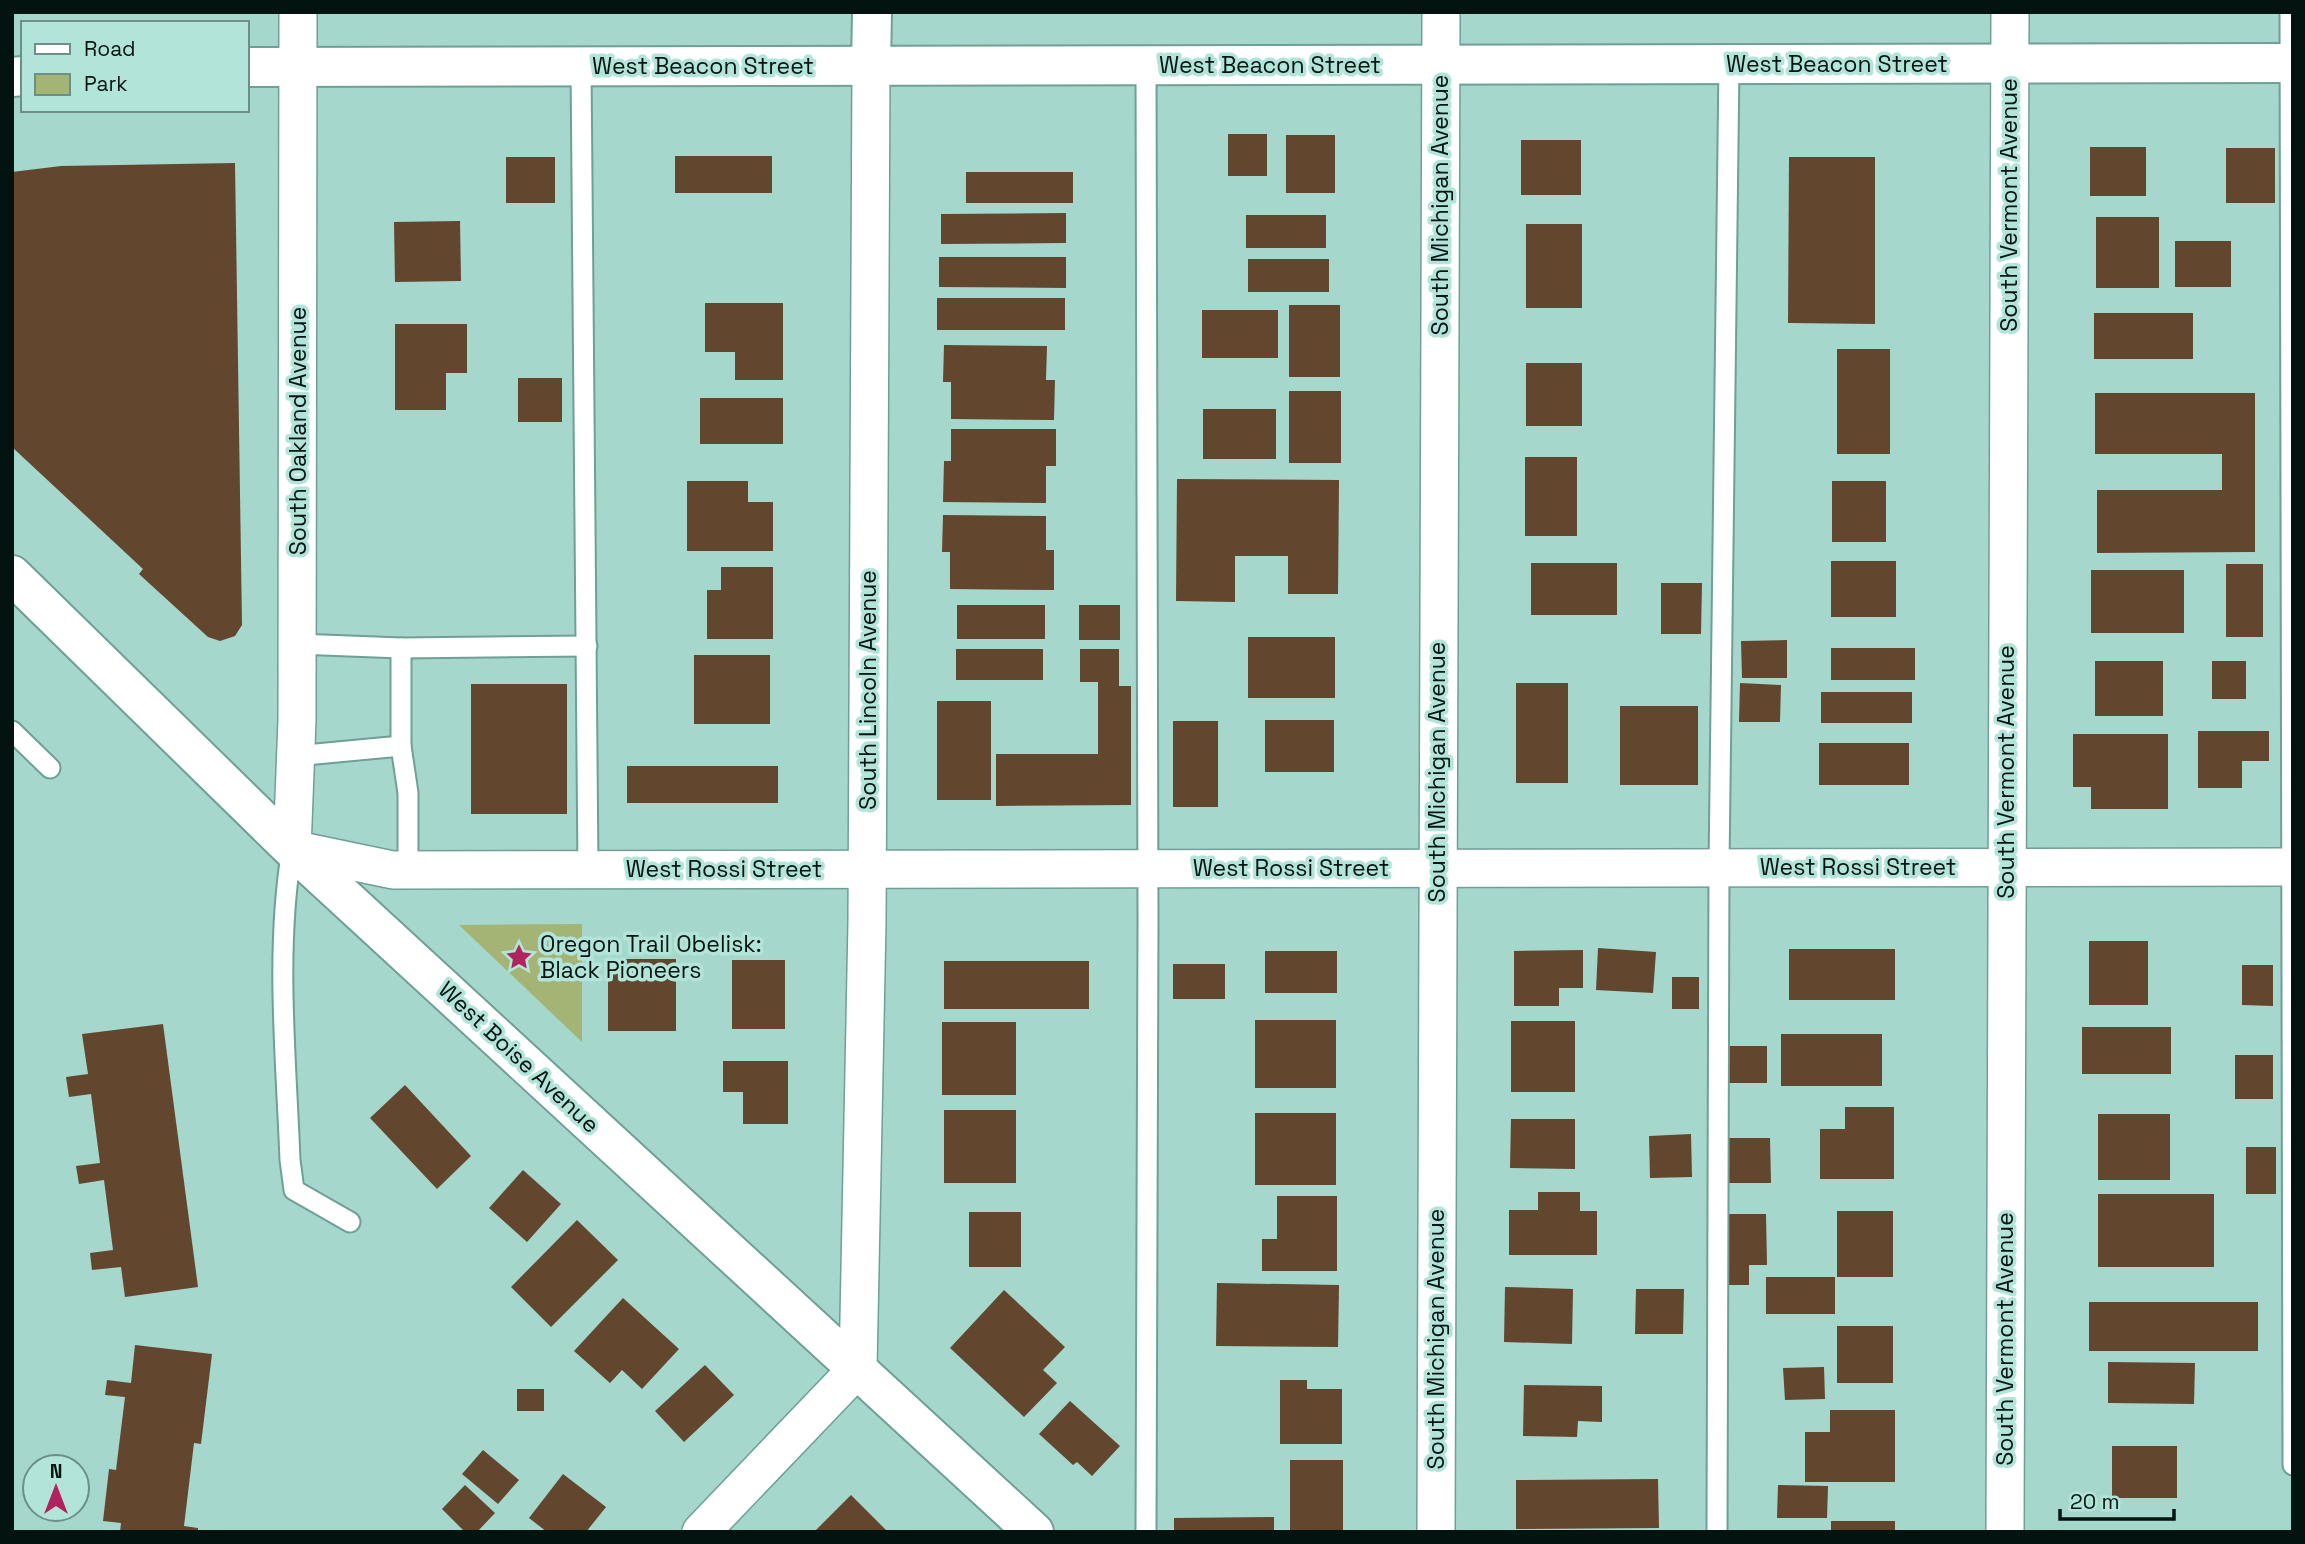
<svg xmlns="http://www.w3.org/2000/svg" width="2305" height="1544" viewBox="0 0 2305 1544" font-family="'Space Grotesk',sans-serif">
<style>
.green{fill:#a3b474}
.building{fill:#62462e}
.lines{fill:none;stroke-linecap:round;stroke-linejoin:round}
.service-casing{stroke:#6f9f96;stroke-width:23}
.minor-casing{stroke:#6f9f96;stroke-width:40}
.tertiary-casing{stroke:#6f9f96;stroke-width:42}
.service{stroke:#fff;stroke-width:19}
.minor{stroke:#fff;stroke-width:37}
.tertiary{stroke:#fff;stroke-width:38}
.labels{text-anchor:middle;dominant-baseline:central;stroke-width:7;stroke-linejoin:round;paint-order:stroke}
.street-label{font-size:23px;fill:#021310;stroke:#b2e4da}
.poi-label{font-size:23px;fill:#021310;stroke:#b2e4da;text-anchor:start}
</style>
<rect width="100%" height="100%" fill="#a5d7cd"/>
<!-- green -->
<path class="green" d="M582,924V1042L459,925Z"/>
<!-- building -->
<g class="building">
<rect x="1228" y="134" width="39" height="42"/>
<rect x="1286" y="135" width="49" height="58"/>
<rect x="1521" y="140" width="60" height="55"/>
<rect x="2090" y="147" width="56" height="49"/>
<rect x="2226" y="148" width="49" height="55"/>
<rect x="675" y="156" width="97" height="37"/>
<rect x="506" y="157" width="49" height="46"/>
<path d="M1789,157H1875V324L1788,323Z"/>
<path d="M235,163L242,625L235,636L220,641L208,637L139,574L143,569L12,447V172L61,166Z"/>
<rect x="966" y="172" width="107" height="31"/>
<path d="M1066,213V243L941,244V214Z"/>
<rect x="1246" y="215" width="80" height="33"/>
<rect x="2096" y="217" width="63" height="71"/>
<path d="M460,221L461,281L395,282L394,222Z"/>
<rect x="1526" y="224" width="56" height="84"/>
<rect x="2175" y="241" width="56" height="46"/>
<path d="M939,257H1066V288L939,287Z"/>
<rect x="1248" y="259" width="81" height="33"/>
<rect x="937" y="298" width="128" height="32"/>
<path d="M705,303H783V380H735V352H705Z"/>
<rect x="1289" y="305" width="51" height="72"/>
<rect x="1202" y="310" width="76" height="48"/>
<rect x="2094" y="313" width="99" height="46"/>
<path d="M395,324H467V373H446V410H395Z"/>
<path d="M944,345L1047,346L1046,380H1055L1054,420L951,419V382H943Z"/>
<rect x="1837" y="349" width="53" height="105"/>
<rect x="1526" y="363" width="56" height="63"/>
<rect x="518" y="378" width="44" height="44"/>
<rect x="1289" y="391" width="52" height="72"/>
<path d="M2095,393H2255V552L2097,553V490H2222V454H2095Z"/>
<rect x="700" y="398" width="83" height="46"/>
<rect x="1203" y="409" width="73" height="50"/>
<path d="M951,429H1056V466H1046V503L943,502L944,461H951Z"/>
<rect x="1525" y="457" width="52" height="79"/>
<path d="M1177,479L1339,480L1338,594H1288V556H1235V602L1176,601Z"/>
<path d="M687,481H748V502H773V551H687Z"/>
<rect x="1832" y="481" width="54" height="61"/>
<path d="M943,515L1046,516V550H1054V590L950,589V552H942Z"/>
<rect x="1831" y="561" width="65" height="56"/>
<rect x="1531" y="563" width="86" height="52"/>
<rect x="2226" y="564" width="37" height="73"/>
<path d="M721,567H773V639H707V590H721Z"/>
<rect x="2091" y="570" width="93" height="63"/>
<path d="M1661,583H1702L1701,634H1661Z"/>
<rect x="957" y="605" width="88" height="34"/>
<rect x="1079" y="605" width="41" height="35"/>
<rect x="1248" y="637" width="87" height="61"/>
<path d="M1787,640V678H1742L1741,641Z"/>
<rect x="1831" y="648" width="84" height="32"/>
<rect x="956" y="649" width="87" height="31"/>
<path d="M1080,649H1119V686H1131V805L996,806V754H1098V682H1080Z"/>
<rect x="694" y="655" width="76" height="69"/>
<rect x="2095" y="661" width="68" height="55"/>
<rect x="2212" y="661" width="34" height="38"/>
<rect x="1516" y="683" width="52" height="100"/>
<path d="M1740,683L1781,685L1780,722H1739Z"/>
<rect x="471" y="684" width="96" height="130"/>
<rect x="1821" y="692" width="91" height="31"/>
<rect x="937" y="701" width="54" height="99"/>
<rect x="1620" y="706" width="78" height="79"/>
<rect x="1265" y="720" width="69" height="52"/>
<rect x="1173" y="721" width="45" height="86"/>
<path d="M2198,731H2269V761H2242V788H2198Z"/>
<path d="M2073,734H2168V809H2091V787H2073Z"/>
<rect x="1819" y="743" width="90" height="42"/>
<rect x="627" y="766" width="151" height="37"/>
<rect x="2089" y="941" width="59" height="64"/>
<path d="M1598,948L1656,952L1653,993L1596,990Z"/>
<rect x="1789" y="949" width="106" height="51"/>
<path d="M1583,950V988H1559V1006H1514V951Z"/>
<rect x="1265" y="951" width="72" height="42"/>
<rect x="608" y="959" width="68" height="72"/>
<rect x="732" y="960" width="53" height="69"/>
<rect x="944" y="961" width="145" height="48"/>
<rect x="1173" y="964" width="52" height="35"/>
<path d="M2242,965H2273V1006L2242,1005Z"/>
<rect x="1672" y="977" width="27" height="32"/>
<rect x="1255" y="1020" width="81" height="68"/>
<rect x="1511" y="1021" width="64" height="71"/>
<rect x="942" y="1022" width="74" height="73"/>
<path d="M163,1024L198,1287L125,1297L121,1267L92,1270L90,1253L113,1250L104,1180L79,1184L76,1166L100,1163L91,1094L69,1097L66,1077L88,1074L82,1034Z"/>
<rect x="2082" y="1027" width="89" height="47"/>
<rect x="1781" y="1034" width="101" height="52"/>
<rect x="1729" y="1046" width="38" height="37"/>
<rect x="2235" y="1055" width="38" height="44"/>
<path d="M723,1061H788V1124H743V1092H723Z"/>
<path d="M405,1085L471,1156L437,1189L370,1118Z"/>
<path d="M1845,1107H1894V1179H1820V1129H1845Z"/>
<rect x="944" y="1110" width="72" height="73"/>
<rect x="1255" y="1113" width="81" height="72"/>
<rect x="2098" y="1114" width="72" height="66"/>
<path d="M1511,1119H1575V1169L1510,1168Z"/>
<path d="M1691,1134L1692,1177L1650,1178L1649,1136Z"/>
<path d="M1726,1138H1770L1771,1183H1727Z"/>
<rect x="2246" y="1147" width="30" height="47"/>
<path d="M523,1170L561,1204L527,1242L489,1208Z"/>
<path d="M1538,1192H1580V1211H1597V1255H1509V1210H1538Z"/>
<rect x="2098" y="1194" width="116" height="73"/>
<path d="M1277,1196H1337V1271H1262V1239H1277Z"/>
<rect x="1837" y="1211" width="56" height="66"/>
<rect x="969" y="1212" width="52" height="55"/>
<path d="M1728,1214H1766L1767,1265H1749V1285H1729Z"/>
<path d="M577,1220L618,1260L551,1327L511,1287Z"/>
<rect x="1766" y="1277" width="69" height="37"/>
<path d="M1217,1283L1339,1285L1338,1347L1216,1346Z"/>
<path d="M1505,1287L1573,1289L1572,1344L1504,1342Z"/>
<path d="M1636,1289H1684L1683,1334H1635Z"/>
<path d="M1004,1290L1065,1347L1043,1370L1057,1383L1024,1417L950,1348Z"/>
<path d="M623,1298L679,1349L642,1389L622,1370L610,1383L574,1351Z"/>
<rect x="2089" y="1302" width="169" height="49"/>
<rect x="1837" y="1326" width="56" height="57"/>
<path d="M135,1345L212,1354L201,1444L194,1443L184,1526L198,1528V1532H120L121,1523L103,1521L109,1469L116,1470L125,1397L105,1395L107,1380L131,1383Z"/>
<path d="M2108,1362L2195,1363L2194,1404L2108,1403Z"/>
<path d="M705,1365L734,1395L684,1442L655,1411Z"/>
<path d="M1824,1367L1825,1399L1785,1400L1783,1368Z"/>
<path d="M1280,1380H1307V1389H1342V1444H1280Z"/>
<path d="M1524,1385L1602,1386V1422L1578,1421L1577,1437L1523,1436Z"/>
<rect x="517" y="1389" width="27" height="22"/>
<path d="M1070,1401L1120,1446L1092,1476L1077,1462L1073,1465L1039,1434Z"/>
<path d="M1830,1410H1895V1482H1805V1432H1830Z"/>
<rect x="2112" y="1446" width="65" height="52"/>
<path d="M483,1450L519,1480L498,1504L462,1474Z"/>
<rect x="1290" y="1460" width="53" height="72"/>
<path d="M563,1474L606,1507L586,1532H547L529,1518Z"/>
<path d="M1658,1479L1659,1528L1516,1529V1480Z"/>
<path d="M465,1485L495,1513L477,1532H465L442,1509Z"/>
<path d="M1778,1485L1828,1486L1827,1518H1777Z"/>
<path d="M851,1495L888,1532H814Z"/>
<path d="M1274,1517V1532H1174V1518Z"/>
<rect x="1831" y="1521" width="64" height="11"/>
</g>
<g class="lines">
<defs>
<g id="service">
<path d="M2290,12L2293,1465"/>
<path d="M581,66L588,870"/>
<path d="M297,644L401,648L587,646"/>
<path d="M12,731L50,768"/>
<path d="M401,746L408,793V870"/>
<path d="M295,756L401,746V648"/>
<path d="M292,849C275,951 286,1056 290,1160L294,1190L350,1222"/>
<path d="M1146,1532L1148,921L1146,66"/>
<path d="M1717,1532L1719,867L1729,64"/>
</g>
<g id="minor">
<path d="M298,12L297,720L292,849L393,870L2293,867"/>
<path d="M701,1532L858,1368L867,922L871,66"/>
<path d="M1436,1532L1441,12"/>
<path d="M2005,1532L2010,12"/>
</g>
<g id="tertiary">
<path d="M871,66L872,12"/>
<path d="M247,67L2293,63"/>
<path d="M12,77L23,76"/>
<path d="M12,575L292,849L1034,1532"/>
</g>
</defs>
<!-- service casing -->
<use href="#service" class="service-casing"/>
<!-- minor casing -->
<use href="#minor" class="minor-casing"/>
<!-- tertiary casing -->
<use href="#tertiary" class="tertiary-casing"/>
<!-- service -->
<use href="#service" class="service"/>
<!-- minor -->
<use href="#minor" class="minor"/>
<!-- tertiary -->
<use href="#tertiary" class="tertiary"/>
</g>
<!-- icons -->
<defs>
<symbol id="sight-bare" viewBox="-9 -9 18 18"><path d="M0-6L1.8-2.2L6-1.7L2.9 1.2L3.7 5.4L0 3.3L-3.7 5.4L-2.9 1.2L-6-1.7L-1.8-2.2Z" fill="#b0235f" stroke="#b2e4da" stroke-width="2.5" paint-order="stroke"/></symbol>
</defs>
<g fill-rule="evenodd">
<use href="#sight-bare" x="500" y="938" width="38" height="38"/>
</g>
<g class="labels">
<!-- street labels -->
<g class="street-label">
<text x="1837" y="64">West Beacon Street</text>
<text x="1270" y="65">West Beacon Street</text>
<text x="703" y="66">West Beacon Street</text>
<text transform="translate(1440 205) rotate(-90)">South Michigan Avenue</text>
<text transform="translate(2009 205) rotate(-90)">South Vermont Avenue</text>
<text transform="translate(298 431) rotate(-90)">South Oakland Avenue</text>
<text transform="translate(868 690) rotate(-90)">South Lincoln Avenue</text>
<text transform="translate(1437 772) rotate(-90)">South Michigan Avenue</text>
<text transform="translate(2006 772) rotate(-90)">South Vermont Avenue</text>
<text x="1858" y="867">West Rossi Street</text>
<text x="1291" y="868">West Rossi Street</text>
<text x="724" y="869">West Rossi Street</text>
<text transform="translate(519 1057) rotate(43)">West Boise Avenue</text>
<text transform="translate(1436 1339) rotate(-90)">South Michigan Avenue</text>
<text transform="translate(2005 1339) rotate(-90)">South Vermont Avenue</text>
</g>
<!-- poi labels -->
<g class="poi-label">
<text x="540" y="944">Oregon Trail Obelisk:<tspan x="540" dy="26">Black Pioneers</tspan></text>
</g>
</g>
<!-- border -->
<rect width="2305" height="1544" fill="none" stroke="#021310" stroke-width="28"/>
<!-- legend -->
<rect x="21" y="21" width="228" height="91" fill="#b2e4da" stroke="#6c9089" stroke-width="2"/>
<rect x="35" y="44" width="35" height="10" fill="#ffffff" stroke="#6c9089" stroke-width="2"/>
<text x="84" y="56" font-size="21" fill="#021310">Road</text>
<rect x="35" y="74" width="35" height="21" fill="#a3b474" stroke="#6c9089" stroke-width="2"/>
<text x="84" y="91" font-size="21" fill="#021310">Park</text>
<!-- north arrow -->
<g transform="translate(56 1488)"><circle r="33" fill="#b2e4da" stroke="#6c9089" stroke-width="2"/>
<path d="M0-5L12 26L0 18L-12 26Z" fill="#b0235f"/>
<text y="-10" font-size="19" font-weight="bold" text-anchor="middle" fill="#021310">N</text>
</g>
<!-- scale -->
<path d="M2060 1509v10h114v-10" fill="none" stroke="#021310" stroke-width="3.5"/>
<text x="2070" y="1509" font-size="21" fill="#021310" stroke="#b2e4da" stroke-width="5" paint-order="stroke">20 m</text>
</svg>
